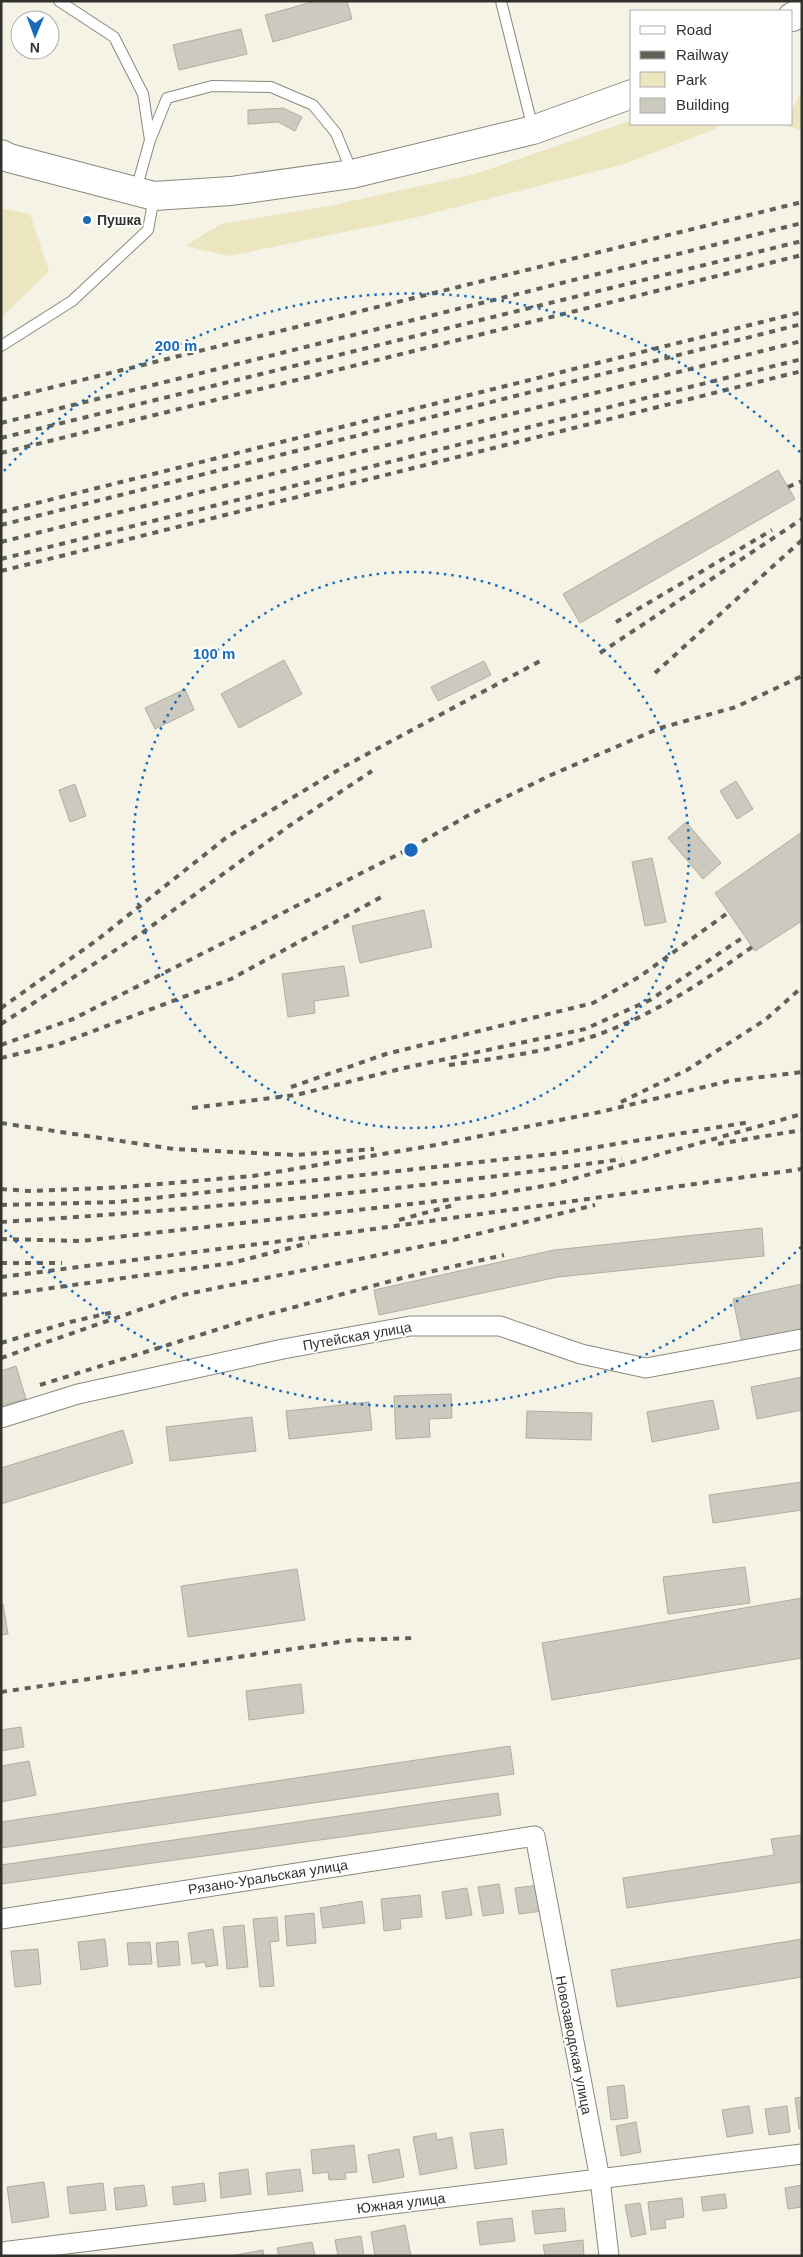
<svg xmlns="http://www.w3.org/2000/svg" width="803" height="2257" viewBox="0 0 803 2257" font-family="Helvetica,sans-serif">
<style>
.green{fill:#ebe6bf}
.building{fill:#cccabe;stroke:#afaea1}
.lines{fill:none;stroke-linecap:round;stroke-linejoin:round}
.service-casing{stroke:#8b897d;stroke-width:12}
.minor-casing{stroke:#8b897d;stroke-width:21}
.secondary-casing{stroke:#8b897d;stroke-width:30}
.service{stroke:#fff;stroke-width:10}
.minor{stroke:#fff;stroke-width:19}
.secondary{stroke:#fff;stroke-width:28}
.rail{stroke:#61615a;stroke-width:4;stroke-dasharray:6 6;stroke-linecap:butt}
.ring{fill:none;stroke:#196ab9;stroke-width:2.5;stroke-dasharray:2.5 5}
.poi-dot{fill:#196ab9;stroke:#fff;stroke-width:2}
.labels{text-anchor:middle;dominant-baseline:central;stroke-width:4;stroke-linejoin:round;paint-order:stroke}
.poi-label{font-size:14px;font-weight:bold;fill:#32322d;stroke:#fff;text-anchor:start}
.street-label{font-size:14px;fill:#32322d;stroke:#fff}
.centre{fill:#196ab9;stroke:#fff;stroke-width:2.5}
.ring-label{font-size:15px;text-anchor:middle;font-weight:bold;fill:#196ab9;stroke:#fff;stroke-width:4;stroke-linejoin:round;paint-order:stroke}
</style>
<rect width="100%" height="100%" fill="#f4f3e6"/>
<!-- green -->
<g class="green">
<path d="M802,92V130L782,125L792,124V109Z"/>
<path d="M632,120V124H720L715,129L624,164L417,217L229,256L185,246L221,224L329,206L475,174Z"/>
<path d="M1,208L30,214L49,271L1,318Z"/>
</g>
<!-- building -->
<g class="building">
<path d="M316,1H347L352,19L273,42L265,15Z"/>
<path d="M241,29L247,54L179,70L173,45Z"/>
<path d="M283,108L302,117L295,131L278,122L248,124V110Z"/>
<path d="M778,470L795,499L580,623L563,594Z"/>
<path d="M284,660L302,694L239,728L221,694Z"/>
<path d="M484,661L491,675L438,701L431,687Z"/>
<path d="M185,689L194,710L155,729L145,708Z"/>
<path d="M736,781L753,809L737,819L720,791Z"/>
<path d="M75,784L86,816L70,822L59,790Z"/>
<path d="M686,822L721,863L703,879L668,838Z"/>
<path d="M802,832V921L755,951L715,893Z"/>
<path d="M652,858L666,922L645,926L632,862Z"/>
<path d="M424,910L432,947L360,963L352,926Z"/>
<path d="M344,966L349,996L314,1001L315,1013L288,1017L282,974Z"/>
<path d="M762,1228L764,1256L558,1277L379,1315L374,1290L554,1250Z"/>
<path d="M802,1284V1331L742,1343L733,1299Z"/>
<path d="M16,1366L26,1399L1,1406V1371Z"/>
<path d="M802,1377V1410L757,1419L751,1387Z"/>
<path d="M451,1394L452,1418L429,1419L430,1437L396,1439L394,1396Z"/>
<path d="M713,1400L719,1429L652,1442L647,1412Z"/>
<path d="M369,1402L372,1430L289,1439L286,1411Z"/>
<path d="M527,1411L592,1413L591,1440L526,1438Z"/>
<path d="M252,1417L256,1451L170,1461L166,1427Z"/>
<path d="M123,1430L133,1463L1,1504V1468Z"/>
<path d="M802,1482V1510L713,1523L709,1495Z"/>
<path d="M745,1567L750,1603L668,1614L663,1577Z"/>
<path d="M297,1569L305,1620L188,1637L181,1586Z"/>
<path d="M802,1598V1658L552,1700L542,1643Z"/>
<path d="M3,1604L8,1634L1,1635V1605Z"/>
<path d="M301,1684L304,1713L249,1720L246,1691Z"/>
<path d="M21,1727L24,1747L1,1751V1730Z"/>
<path d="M510,1746L514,1774L1,1848V1822Z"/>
<path d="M29,1761L36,1795L1,1802V1766Z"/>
<path d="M498,1793L501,1815L1,1884V1865Z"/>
<path d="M802,1835V1882L627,1908L623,1878L774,1855L771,1839Z"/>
<path d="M499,1884L504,1913L483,1916L478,1887Z"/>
<path d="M540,1885L543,1911L519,1914L515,1888Z"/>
<path d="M467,1888L472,1915L446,1919L442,1892Z"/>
<path d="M420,1895L422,1917L400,1919L401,1929L384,1931L381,1899Z"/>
<path d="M362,1901L365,1923L323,1928L320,1908Z"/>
<path d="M314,1913L316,1943L287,1946L285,1916Z"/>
<path d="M277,1917L279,1941L270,1942L274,1986L260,1987L253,1919Z"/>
<path d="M244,1925L248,1967L227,1969L223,1927Z"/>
<path d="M213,1929L218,1965L206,1967L205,1962L192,1964L188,1933Z"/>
<path d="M105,1939L108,1966L81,1970L78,1942Z"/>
<path d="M802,1939V1977L617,2007L611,1970Z"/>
<path d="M178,1941L180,1965L158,1967L156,1943Z"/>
<path d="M150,1942L152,1964L129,1965L127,1943Z"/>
<path d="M38,1949L41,1984L15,1987L11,1951Z"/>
<path d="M624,2085L628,2118L611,2120L607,2087Z"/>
<path d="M802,2097V2128L799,2129L795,2098Z"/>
<path d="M749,2106L753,2133L727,2137L722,2110Z"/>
<path d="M787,2106L790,2132L769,2135L765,2109Z"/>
<path d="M636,2122L641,2152L621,2156L616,2126Z"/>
<path d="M503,2129L507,2164L475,2169L470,2133Z"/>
<path d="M436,2133L437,2140L452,2137L457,2168L420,2175L413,2137Z"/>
<path d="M354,2145L357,2172L345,2173L346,2179L329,2180L328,2172L313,2174L311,2150Z"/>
<path d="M399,2149L404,2177L373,2183L368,2155Z"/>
<path d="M248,2169L251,2194L221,2198L219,2173Z"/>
<path d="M300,2169L303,2191L268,2195L266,2173Z"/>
<path d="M44,2182L49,2217L12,2223L7,2187Z"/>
<path d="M103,2183L106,2210L70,2214L67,2187Z"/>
<path d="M204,2183L206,2201L174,2205L172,2187Z"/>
<path d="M144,2185L147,2206L116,2210L114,2188Z"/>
<path d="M802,2185V2207L788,2209L785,2188Z"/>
<path d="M725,2194L727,2208L703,2211L701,2197Z"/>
<path d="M682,2198L684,2217L665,2220L666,2228L651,2230L648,2202Z"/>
<path d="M640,2203L646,2234L631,2237L625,2205Z"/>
<path d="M564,2208L566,2231L535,2234L532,2211Z"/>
<path d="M512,2218L515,2241L480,2245L477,2222Z"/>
<path d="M405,2225L411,2256H375L371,2232Z"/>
<path d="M361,2236L364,2256H338L335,2240Z"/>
<path d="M583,2240L584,2256H545L543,2245Z"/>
<path d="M312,2242L315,2256H279L277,2248Z"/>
<path d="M263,2250L264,2256H230Z"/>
</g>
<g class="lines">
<defs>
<g id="service">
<path d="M59,1L114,37L143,94L150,140L136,190"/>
<path d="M501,1L533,129"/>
<path d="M150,140L167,98L212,86L271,87L313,105L336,133L352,172"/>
<path d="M1,346L72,301L148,230L154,197"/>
</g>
<g id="minor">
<path d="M1,1418L78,1394L283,1349L410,1326H500L581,1354L646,1368L802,1339"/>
<path d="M1,1919L535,1836L600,2179L609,2256"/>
<path d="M1,2252L802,2154"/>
</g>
<g id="secondary">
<path d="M792,17L802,12"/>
<path d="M1,154L9,158L154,196L231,191L352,174L533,130L632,94"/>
</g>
</defs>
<!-- service casing -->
<use href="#service" class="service-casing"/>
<!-- minor casing -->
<use href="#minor" class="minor-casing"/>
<!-- secondary casing -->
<use href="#secondary" class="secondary-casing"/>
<!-- service -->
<use href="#service" class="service"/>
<!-- minor -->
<use href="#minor" class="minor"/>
<!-- secondary -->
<use href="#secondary" class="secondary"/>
<!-- rail -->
<g class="rail">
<path d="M1,400L802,202"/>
<path d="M1,423L802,223"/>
<path d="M1,438L802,241"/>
<path d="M1,453L802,255"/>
<path d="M788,487L802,481"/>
<path d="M1,512L802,312"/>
<path d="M1,525L802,324"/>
<path d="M1,542L802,341"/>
<path d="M1,559L802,359"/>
<path d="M1,571L802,371"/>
<path d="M616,622L772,530"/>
<path d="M600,653L802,519"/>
<path d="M655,673L802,540"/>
<path d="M1,1008L97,940L227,837L345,766L542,660"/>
<path d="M1,1024L142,933L289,826L372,771"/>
<path d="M1,1045L73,1019L409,849L469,815L551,775L660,728L736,707L802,676"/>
<path d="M1,1058L59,1044L231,979L385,895"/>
<path d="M449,1065C498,1058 547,1052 594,1036C652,1016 703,982 752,947"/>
<path d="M291,1087L386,1054L593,1003L639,977L729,912"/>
<path d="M621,1102L687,1070L765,1020L802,987"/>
<path d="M192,1108L296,1095L404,1068L585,1029L650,1000L745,936"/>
<path d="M1,1123L174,1149L295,1155L374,1149"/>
<path d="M718,1144L802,1130"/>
<path d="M1,1189L30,1191L124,1187L253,1176L436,1145L600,1112L729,1081L802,1072"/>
<path d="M1,1205L118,1202L561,1153L750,1122"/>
<path d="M399,1220L454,1205"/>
<path d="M1,1222C209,1209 416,1189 622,1159"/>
<path d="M1,1239L81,1241L491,1195L555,1184L802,1114"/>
<path d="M1,1263H62"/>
<path d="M1,1277L352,1232L802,1169"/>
<path d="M1,1295L232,1263L309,1243"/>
<path d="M1,1343L70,1322L114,1312"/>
<path d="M1,1358L182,1295L453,1240L595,1205"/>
<path d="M40,1385L254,1318L402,1278L504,1255"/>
<path d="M1,1692L353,1640L415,1638"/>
</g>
</g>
<!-- distance rings -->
<g class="ring">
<circle cx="411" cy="850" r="278"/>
<path d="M801 1247A556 556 0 0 1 4 1229M4 471A556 556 0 0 1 801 453"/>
</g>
<!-- markers -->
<circle class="poi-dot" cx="87" cy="220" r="5"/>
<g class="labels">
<!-- poi labels -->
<g class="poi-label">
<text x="97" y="220">Пушка</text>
</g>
<!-- street labels -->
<g class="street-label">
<text transform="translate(357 1336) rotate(-10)">Путейская улица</text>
<text transform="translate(268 1877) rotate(-9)">Рязано-Уральская улица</text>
<text transform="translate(574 2045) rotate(79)">Новозаводская улица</text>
<text transform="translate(401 2203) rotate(-7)">Южная улица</text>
</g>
</g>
<circle cx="411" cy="850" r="8" class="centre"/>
<g class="ring-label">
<text x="176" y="351">200 m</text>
<text x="214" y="659">100 m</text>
</g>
<!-- border -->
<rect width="803" height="2257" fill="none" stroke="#32322d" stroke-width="5"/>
<!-- legend -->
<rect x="630" y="10" width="162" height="115" fill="#ffffff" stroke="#adadab"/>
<rect x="640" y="26" width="25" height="8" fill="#ffffff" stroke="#adadab"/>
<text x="676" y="35" font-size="15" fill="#32322d">Road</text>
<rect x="640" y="51" width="25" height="8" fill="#61615a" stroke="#adadab"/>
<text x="676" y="60" font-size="15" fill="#32322d">Railway</text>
<rect x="640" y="72" width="25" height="15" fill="#ebe6bf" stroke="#adadab"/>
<text x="676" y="85" font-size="15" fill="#32322d">Park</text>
<rect x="640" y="98" width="25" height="15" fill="#cccabe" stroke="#adadab"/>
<text x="676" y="110" font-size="15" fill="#32322d">Building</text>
<!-- north arrow -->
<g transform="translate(35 35) rotate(181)"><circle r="24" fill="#ffffff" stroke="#adadab"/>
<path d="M0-4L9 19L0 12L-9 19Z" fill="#196ab9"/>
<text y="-8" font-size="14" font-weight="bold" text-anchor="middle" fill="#32322d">N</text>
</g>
</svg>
